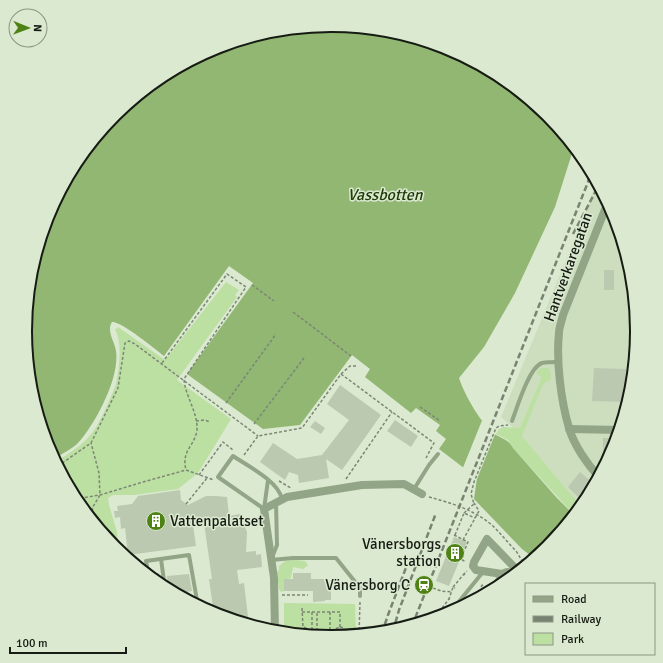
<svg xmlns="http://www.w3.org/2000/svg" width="663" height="663" viewBox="0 0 663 663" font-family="Signika,sans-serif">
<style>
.built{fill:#ccdebe}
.green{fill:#bcdfa2}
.forest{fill:#91b773}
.pier{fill:#dae9d0}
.building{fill:#bbc9b1}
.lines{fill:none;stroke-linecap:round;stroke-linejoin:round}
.path{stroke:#7c8675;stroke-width:1.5;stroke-dasharray:3 2;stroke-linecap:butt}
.service{stroke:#93a587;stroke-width:4}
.minor{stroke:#93a587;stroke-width:8}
.rail{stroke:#798372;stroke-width:2.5;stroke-dasharray:6 3;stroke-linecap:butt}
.labels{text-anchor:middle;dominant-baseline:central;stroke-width:3;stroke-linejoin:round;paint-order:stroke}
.street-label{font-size:15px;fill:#161b13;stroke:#dae9d0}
.poi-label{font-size:15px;fill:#161b13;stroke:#dae9d0;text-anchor:end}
.water-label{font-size:16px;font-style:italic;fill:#233b09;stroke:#dae9d0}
.rim{fill:none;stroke:#161b13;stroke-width:2}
</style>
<rect width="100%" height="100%" fill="#dae9d0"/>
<!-- built -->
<path class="built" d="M597,181L615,214L632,272L638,332L632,392L615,449L586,502L582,507L564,488L522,436L501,417L579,229Z"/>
<!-- green -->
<g class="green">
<path d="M226,282L239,290L235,295L237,297L177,380L231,419L198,473L178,489L134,495H113L108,498L109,505L117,532L118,551L77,502L55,462C70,453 85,444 95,429C101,420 111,397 115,387C119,374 123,341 115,330L118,327L165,360Z"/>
<path d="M541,368H547L550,370L551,379L543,384L522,436L565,488L582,507L575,516L513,448L508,440L496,434L499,429L504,427L520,428L542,377L536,373Z"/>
<path d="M295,560L305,561L308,565L303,569L293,567L291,578L284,580V591L281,592L279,589L277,572L279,570V566L285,561Z"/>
<path d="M284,603L355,604L356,636L331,638L284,633Z"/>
</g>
<!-- forest -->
<path class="forest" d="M332,25L392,31L449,48L502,77L548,115L574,147L555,207L515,293L484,347L459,378C465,396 481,424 496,435C503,439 509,440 513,448L556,497L575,516L548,548L535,559L522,549L474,499L477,478L439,449L446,439L436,431L440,425L416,408L411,413L365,377L370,369L352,355L300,425L263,429L187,374L253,283L229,266L164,356C155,349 121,321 112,322C106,331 115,342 116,351C120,378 95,424 78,443C72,449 62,454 55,458H53L48,449L31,391L25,331L31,271L48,214L77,161L115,115L161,77L214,48L272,31Z"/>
<!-- pier -->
<path class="pier" d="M483,418L496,432L475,484V479L462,470Z"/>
<!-- building -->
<g class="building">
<rect x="604" y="270" width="10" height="20"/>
<path d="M594,368L626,369L625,402L592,401Z"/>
<path d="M340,385L381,415L342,470L326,459L329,478L299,483L298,475L289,472L285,480L260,462L273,443L297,459L322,455L349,420L327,404Z"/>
<path d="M395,420L418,436L411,447L387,431Z"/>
<path d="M315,421L325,428L321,434L310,427Z"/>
<path d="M603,438H618L613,453H603Z"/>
<path d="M580,472L595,485L585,504L568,487Z"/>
<path d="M180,490L181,500L188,505L206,496H216L227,497L229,516L240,514L242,525H244L247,532L246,552L256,551V555L261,554L262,567L237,570L239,584L244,583L248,617L230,619L214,614L209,579H212L204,523L193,525L196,546L128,555L125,528L121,529L120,517L115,518L114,511H118L117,506L132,504L138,496Z"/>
<path d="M454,537L467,542L449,586L436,581Z"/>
<path d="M159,573L161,586L148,575Z"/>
<path d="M293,573H311V579H324V581H331V600H325V601L313,602V591H284V579H293Z"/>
<path d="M189,574L192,591L175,594L168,590L167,576Z"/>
</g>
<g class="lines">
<!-- path -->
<g class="path">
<path d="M252,285L274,301"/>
<path d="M293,312L351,356"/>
<path d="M162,363L227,274L246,287L184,379C185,396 198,412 197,430C195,446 181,450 186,470"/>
<path d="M341,374L434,443L426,458"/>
<path d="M226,403L276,334"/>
<path d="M420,407L440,421"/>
<path d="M196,421L205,420L210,422"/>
<path d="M254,424L304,358"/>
<path d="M244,455L258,436L302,428L341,374L350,366H358"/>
<path d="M58,466L91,443L118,388L125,343L129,341L135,344L258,436"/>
<path d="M199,475L223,442L233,450"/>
<path d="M346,479L392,412"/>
<path d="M279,481L291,488"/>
<path d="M429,497C451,503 475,510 493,526C501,534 508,543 516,551C520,556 521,562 527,566"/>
<path d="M75,499L100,495L143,482L186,470L214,480"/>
<path d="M186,504L207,478"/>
<path d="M92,508L96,520L104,528V535"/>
<path d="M464,513L474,504L471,494L474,482L496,428L499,426L508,425"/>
<path d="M88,515L100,495L99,473L91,443"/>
<path d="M454,535L468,542L461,559L466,562"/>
<path d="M455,535L464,513L475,518"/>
<path d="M463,540L479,511L474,503"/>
<path d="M113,547L129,558V560"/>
<path d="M465,575L464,574L467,571"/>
<path d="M453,587L464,574"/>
<path d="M481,587L483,584"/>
<path d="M433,588L441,591L452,592"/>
<path d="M282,595H308"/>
<path d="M450,599H449L453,587L455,588"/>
<path d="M302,608L303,627L306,628V636"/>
<path d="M302,612H340V627"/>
<path d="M330,612V638"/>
<path d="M439,612L449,599"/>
<path d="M317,613V637"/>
<path d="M435,619V616L439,612L440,613"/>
<path d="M340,627L344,628L345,637"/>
<path d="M306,634H312V612"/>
<path d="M359,635L360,602"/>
<path d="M336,638L335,629L340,627"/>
</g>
<!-- service -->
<g class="service">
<path d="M512,421C517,408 529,367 542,363C547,362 553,362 558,362"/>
<path d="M268,480L264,509L218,477L233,456C248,466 278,481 282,499"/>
<path d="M414,489L429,465L438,454"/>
<path d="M276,503L277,545L271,560L293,558H336L360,588V596"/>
<path d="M161,559L165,588"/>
<path d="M148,572L146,561L189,555L198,606"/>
<path d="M491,592L495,583L501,574"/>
<path d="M448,615L483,572"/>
<path d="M261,629H275"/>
</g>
<!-- minor -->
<g class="minor">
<path d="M569,429L620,430"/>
<path d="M599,477C587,464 574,445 569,428C561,401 556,361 559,333C559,327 562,321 563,315L608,202"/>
<path d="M516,574L507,572L502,574L476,570L473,566L474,562L487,539L519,572"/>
<path d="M275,632L274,578L264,509L287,497L362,485L404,484L422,494"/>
</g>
<!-- rail -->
<g class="rail">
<path d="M573,234L599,185"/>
<path d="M412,626L588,182L591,170"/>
<path d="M393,631L399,610L436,513"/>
<path d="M382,633L388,615L407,565"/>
</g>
</g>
<!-- icons -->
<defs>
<symbol id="building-disc" viewBox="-11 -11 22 22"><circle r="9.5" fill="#4f8215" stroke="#dae9d0"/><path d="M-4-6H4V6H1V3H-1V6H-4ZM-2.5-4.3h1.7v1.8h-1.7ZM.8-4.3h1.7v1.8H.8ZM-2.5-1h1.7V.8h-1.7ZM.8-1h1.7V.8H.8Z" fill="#fff"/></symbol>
<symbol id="station-disc" viewBox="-11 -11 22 22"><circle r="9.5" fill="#4f8215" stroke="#dae9d0"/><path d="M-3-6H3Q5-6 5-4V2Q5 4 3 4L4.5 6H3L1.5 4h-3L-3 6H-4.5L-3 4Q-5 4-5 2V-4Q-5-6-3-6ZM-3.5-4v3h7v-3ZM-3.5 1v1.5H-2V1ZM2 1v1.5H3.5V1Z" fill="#fff"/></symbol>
</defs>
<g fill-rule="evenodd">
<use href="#building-disc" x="145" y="510" width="22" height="22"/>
<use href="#building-disc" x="444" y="542" width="22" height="22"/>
<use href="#station-disc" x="413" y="574" width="22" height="22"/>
</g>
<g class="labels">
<!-- street labels -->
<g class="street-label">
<text transform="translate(568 267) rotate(-70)">Hantverkaregatan</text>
</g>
<!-- poi labels -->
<g class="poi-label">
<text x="170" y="521" text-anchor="start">Vattenpalatset</text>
<text x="441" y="544">Vänersborgs<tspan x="441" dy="17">station</tspan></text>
<text x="410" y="585">Vänersborg C</text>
</g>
<!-- water labels -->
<g class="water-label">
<text x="385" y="195">Vassbotten</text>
</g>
</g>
<!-- crop -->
<path d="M0 0H663V663H0ZM32 331a299 299 0 1 1 598 0a299 299 0 1 1-598 0Z" fill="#dae9d0" fill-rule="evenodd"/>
<path class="rim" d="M32 331a299 299 0 1 1 598 0a299 299 0 1 1-598 0Z"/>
<!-- legend -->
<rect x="525" y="583" width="130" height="72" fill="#dae9d0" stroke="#8c9784"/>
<rect x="533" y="596" width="20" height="6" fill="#93a587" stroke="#8c9784"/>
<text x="561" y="603" font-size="12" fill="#161b13">Road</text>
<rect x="533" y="616" width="20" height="6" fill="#798372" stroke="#8c9784"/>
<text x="561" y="623" font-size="12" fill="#161b13">Railway</text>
<rect x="533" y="633" width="20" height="12" fill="#bcdfa2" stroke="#8c9784"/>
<text x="561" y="643" font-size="12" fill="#161b13">Park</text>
<!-- north arrow -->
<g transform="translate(28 28) rotate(91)"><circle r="19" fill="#dae9d0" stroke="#8c9784"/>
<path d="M0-3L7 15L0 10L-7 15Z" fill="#4f8215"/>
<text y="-6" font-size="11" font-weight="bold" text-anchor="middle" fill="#161b13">N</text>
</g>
<!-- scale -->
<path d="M10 647v6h116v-6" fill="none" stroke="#161b13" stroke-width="2"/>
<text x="16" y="647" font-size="12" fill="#161b13" stroke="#dae9d0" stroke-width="3" paint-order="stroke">100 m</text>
</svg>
